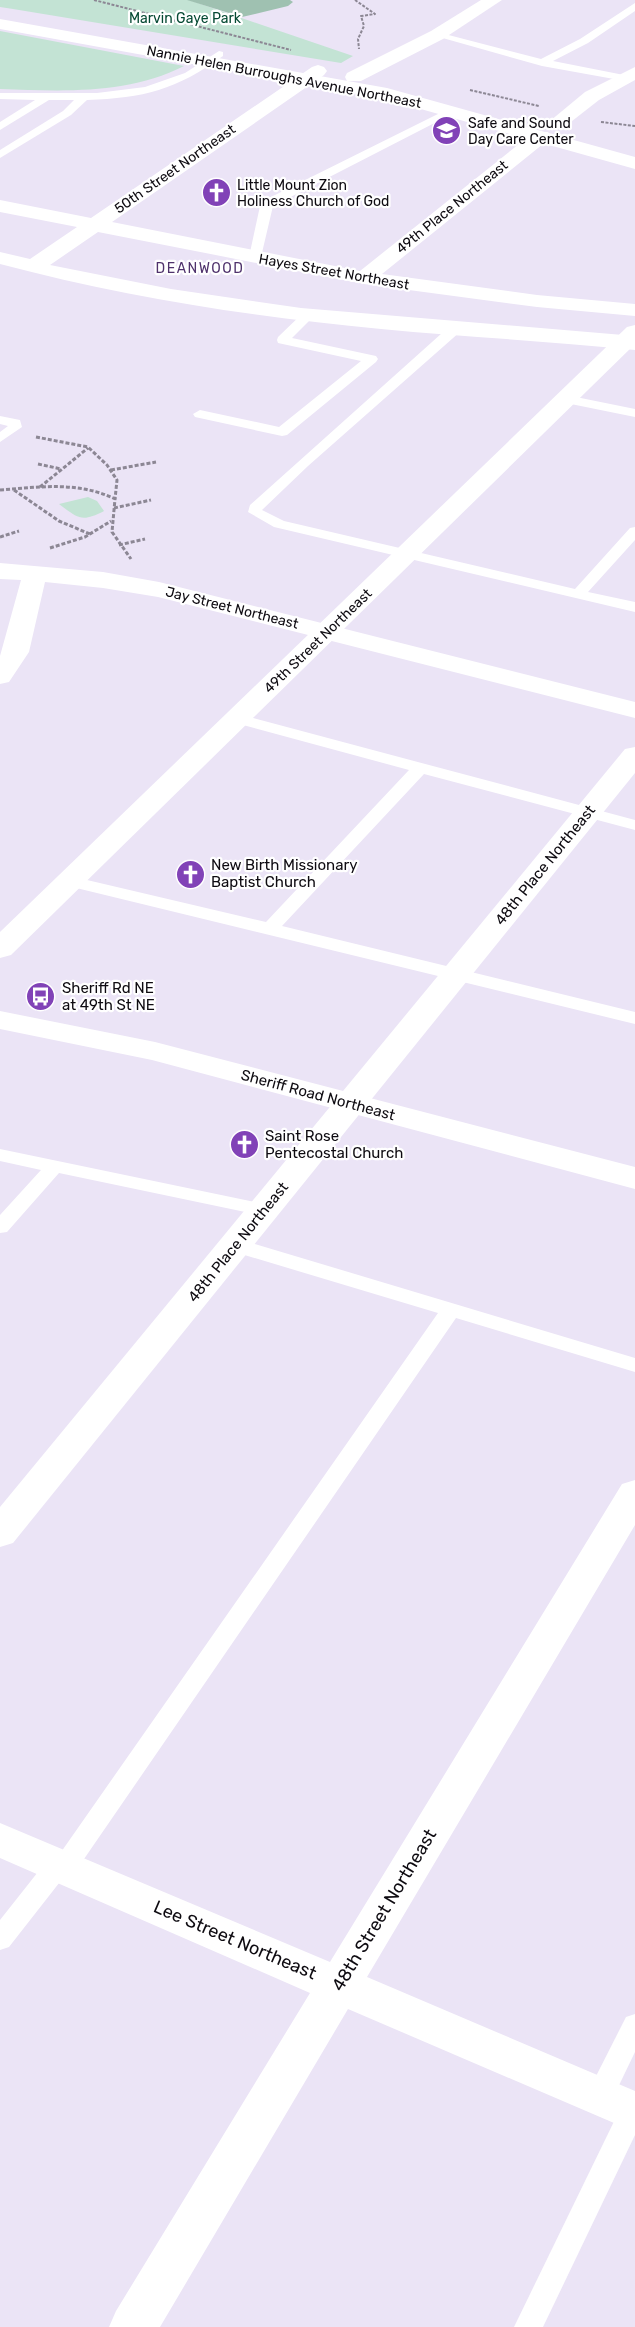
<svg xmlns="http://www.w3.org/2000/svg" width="635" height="2327" viewBox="0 0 635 2327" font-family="Rubik,sans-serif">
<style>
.green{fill:#c3e3d4}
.forest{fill:#9fc1b1}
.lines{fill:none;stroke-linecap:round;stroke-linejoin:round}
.path-far1{stroke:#8c8794;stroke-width:2;stroke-dasharray:3 1.5;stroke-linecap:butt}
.path{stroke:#8c8794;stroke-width:3;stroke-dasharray:4 2;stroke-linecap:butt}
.service{fill:#fff;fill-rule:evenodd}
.minor{fill:#fff;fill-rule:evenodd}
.tertiary{fill:#fff;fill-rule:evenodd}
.secondary{fill:#fff;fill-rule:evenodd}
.labels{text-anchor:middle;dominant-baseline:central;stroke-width:4.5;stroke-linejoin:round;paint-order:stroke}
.far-park-label{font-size:14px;fill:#054933;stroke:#fff}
.far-street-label{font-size:14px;fill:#0e0b11;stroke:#fff}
.far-poi-label{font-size:14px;fill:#0e0b11;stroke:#fff;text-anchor:start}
.far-neighbourhood-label{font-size:14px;letter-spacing:1.5px;fill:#4f326c;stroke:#fff}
.poi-label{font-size:15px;fill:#0e0b11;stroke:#fff;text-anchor:start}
.street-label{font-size:15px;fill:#0e0b11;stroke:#fff}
.near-street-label{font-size:18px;fill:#0e0b11;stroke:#fff}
</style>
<rect width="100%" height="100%" fill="#ebe4f6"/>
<!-- green -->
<g class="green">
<path d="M0,0H189L353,56L341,63L13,9L0,7Z"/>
<path d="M0,31L184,66C128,95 62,91 0,89Z"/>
<path d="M88,497L97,501L104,511C81,523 78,518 59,504Z"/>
</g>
<!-- forest -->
<path class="forest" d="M187,0H290L293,2L288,6L242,17Z"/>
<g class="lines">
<!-- path-far1 -->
<g class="path-far1">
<path d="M94,0L291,50"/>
<path d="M355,0L375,14L361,16L364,26L358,39L359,49"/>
<path d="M470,90L539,106"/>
<path d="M601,122L635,126"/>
</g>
<!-- path -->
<g class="path">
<path d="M36,437L88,447L107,465L117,480L115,499"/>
<path d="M38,464L61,469"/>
<path d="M111,470L156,462"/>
<path d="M40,487L88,448"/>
<path d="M0,490C40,487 78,481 115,499L112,532L131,559"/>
<path d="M14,490L59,521L90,534"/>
<path d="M114,508L151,500"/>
<path d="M0,537L19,531"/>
<path d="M119,545L145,539"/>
<path d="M50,548L85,537L111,521"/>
</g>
<!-- service -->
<g class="service">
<path d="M635,3V11L588,43L553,61L629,76L630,78L625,81L542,66L432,35L437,32L541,59L580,39Z"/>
<path d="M219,51L223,52V56C176,90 144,98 87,100L71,115L0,158V150L63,111L74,100H49L0,130V122L35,100L0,99V93H97L145,87L185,73Z"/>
<path d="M450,108L456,111L454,113L273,206L261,257L255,261L251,260L249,257L260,206L265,200Z"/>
<path d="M309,311L315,315L292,338L376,356L378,359L376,362L287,435L282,436L195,417L193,414L200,410L279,427L361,361L278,343L277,340L278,337L304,312Z"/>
<path d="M456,324L461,325L462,328L461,331L308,466L262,510L284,521L575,589L630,528L635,527V540L588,592L635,602V612L274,527L248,512L250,505L451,325Z"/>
<path d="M566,395L635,409V417L561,402L559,399Z"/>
<path d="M0,416L20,420L22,427L0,442V432L8,426L0,424Z"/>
<path d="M238,714L635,820V830L424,774L282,926L635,1012V1024L64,885L61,881L64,877L70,876L266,922L409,770L232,722L230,719Z"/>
<path d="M0,1149L264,1204L271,1205L274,1210L271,1215L264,1216L59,1173L7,1232L0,1233V1215L41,1170L0,1161Z"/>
<path d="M235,1238L635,1358V1372L456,1318L73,1875L63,1878L9,1947L0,1950V1920L49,1858L59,1855L438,1313L228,1250L225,1245L228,1240Z"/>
<path d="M635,2014V2052L610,2104L600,2108L590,2104L587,2096L590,2088L626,2017Z"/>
<path d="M633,2099L635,2100V2135L543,2327H514L623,2103Z"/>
</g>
<!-- minor -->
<g class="minor">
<path d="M481,0H502L443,39L361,81H347L345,77L347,73L431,31Z"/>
<path d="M318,65L324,67L327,71L324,75L112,222L360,271L534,132H548L551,136L548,140L382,274L537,295L635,304V316L537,307L364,284L98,232L50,265L171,289L301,308L635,336V350C550,341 465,337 381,329C252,317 125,297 0,264V252L30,259L77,227L0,212V200L91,218L312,67Z"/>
<path d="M635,67V80L599,100L567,125H553L550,121L585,92Z"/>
<path d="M0,563L103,572L159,582L635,702V718L158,597L103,588L45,582L29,652L9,682L0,684V656L21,580L0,579Z"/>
<path d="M635,747V773L13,1543L0,1547V1507L625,749Z"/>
<path d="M635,1480V1525L367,1977L635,2091V2132L348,2009L160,2327H109L116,2311L310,1993L0,1858V1823L330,1962L622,1484Z"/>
</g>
<!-- tertiary -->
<path class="tertiary" d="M635,325V344L11,955L0,958V932L627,327Z"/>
<!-- secondary -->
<g class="secondary">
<path d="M0,19L387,88L635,157V169L385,99L0,29Z"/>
<path d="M0,1011L155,1042L635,1167V1189L152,1060L0,1029Z"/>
</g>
</g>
<!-- icons -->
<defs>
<symbol id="school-disc" viewBox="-11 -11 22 22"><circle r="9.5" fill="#8142b7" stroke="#fff"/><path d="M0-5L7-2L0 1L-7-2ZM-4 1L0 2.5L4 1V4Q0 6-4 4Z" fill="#fff"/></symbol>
<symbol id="church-disc" viewBox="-11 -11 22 22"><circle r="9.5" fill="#8142b7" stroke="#fff"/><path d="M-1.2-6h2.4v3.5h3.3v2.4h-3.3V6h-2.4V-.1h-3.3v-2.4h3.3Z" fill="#fff"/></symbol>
<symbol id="bus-disc" viewBox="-11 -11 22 22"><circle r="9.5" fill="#8142b7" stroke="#fff"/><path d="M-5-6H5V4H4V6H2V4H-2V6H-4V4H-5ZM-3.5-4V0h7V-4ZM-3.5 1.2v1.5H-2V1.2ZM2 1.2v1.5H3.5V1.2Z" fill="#fff"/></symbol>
</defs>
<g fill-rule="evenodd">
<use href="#school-disc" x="430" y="114" width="33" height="33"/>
<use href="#church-disc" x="200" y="176" width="33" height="33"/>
<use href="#church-disc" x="174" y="858" width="33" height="33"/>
<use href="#bus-disc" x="24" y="980" width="33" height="33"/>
<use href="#church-disc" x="228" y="1128" width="33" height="33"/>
</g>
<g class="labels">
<!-- far-park labels -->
<g class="far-park-label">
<text x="185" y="18">Marvin Gaye Park</text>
</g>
<!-- far-street labels -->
<g class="far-street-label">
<text transform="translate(284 77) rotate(11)">Nannie Helen Burroughs Avenue Northeast</text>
<text transform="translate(175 169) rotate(-35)">50th Street Northeast</text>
<text transform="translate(452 207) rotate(-39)">49th Place Northeast</text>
<text transform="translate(334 272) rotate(10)">Hayes Street Northeast</text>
<text transform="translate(232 608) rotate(14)">Jay Street Northeast</text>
<text transform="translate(318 641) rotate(-44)">49th Street Northeast</text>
</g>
<!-- far-poi labels -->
<g class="far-poi-label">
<text x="468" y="123">Safe and Sound<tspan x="468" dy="16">Day Care Center</tspan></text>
<text x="237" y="185">Little Mount Zion<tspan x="237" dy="16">Holiness Church of God</tspan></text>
</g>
<!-- far-neighbourhood labels -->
<g class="far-neighbourhood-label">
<text x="200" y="268">DEANWOOD</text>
</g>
<!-- poi labels -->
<g class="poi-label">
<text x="211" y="865">New Birth Missionary<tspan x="211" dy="17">Baptist Church</tspan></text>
<text x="62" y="988">Sheriff Rd NE<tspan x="62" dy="17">at 49th St NE</tspan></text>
<text x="265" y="1136">Saint Rose<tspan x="265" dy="17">Pentecostal Church</tspan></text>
</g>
<!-- street labels -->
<g class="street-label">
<text transform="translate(545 865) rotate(-51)">48th Place Northeast</text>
<text transform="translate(318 1095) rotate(15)">Sheriff Road Northeast</text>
<text transform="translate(238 1242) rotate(-51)">48th Place Northeast</text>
</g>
<!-- near-street labels -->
<g class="near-street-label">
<text transform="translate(384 1910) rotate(-59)">48th Street Northeast</text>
<text transform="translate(235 1940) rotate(23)">Lee Street Northeast</text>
</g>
</g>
</svg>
